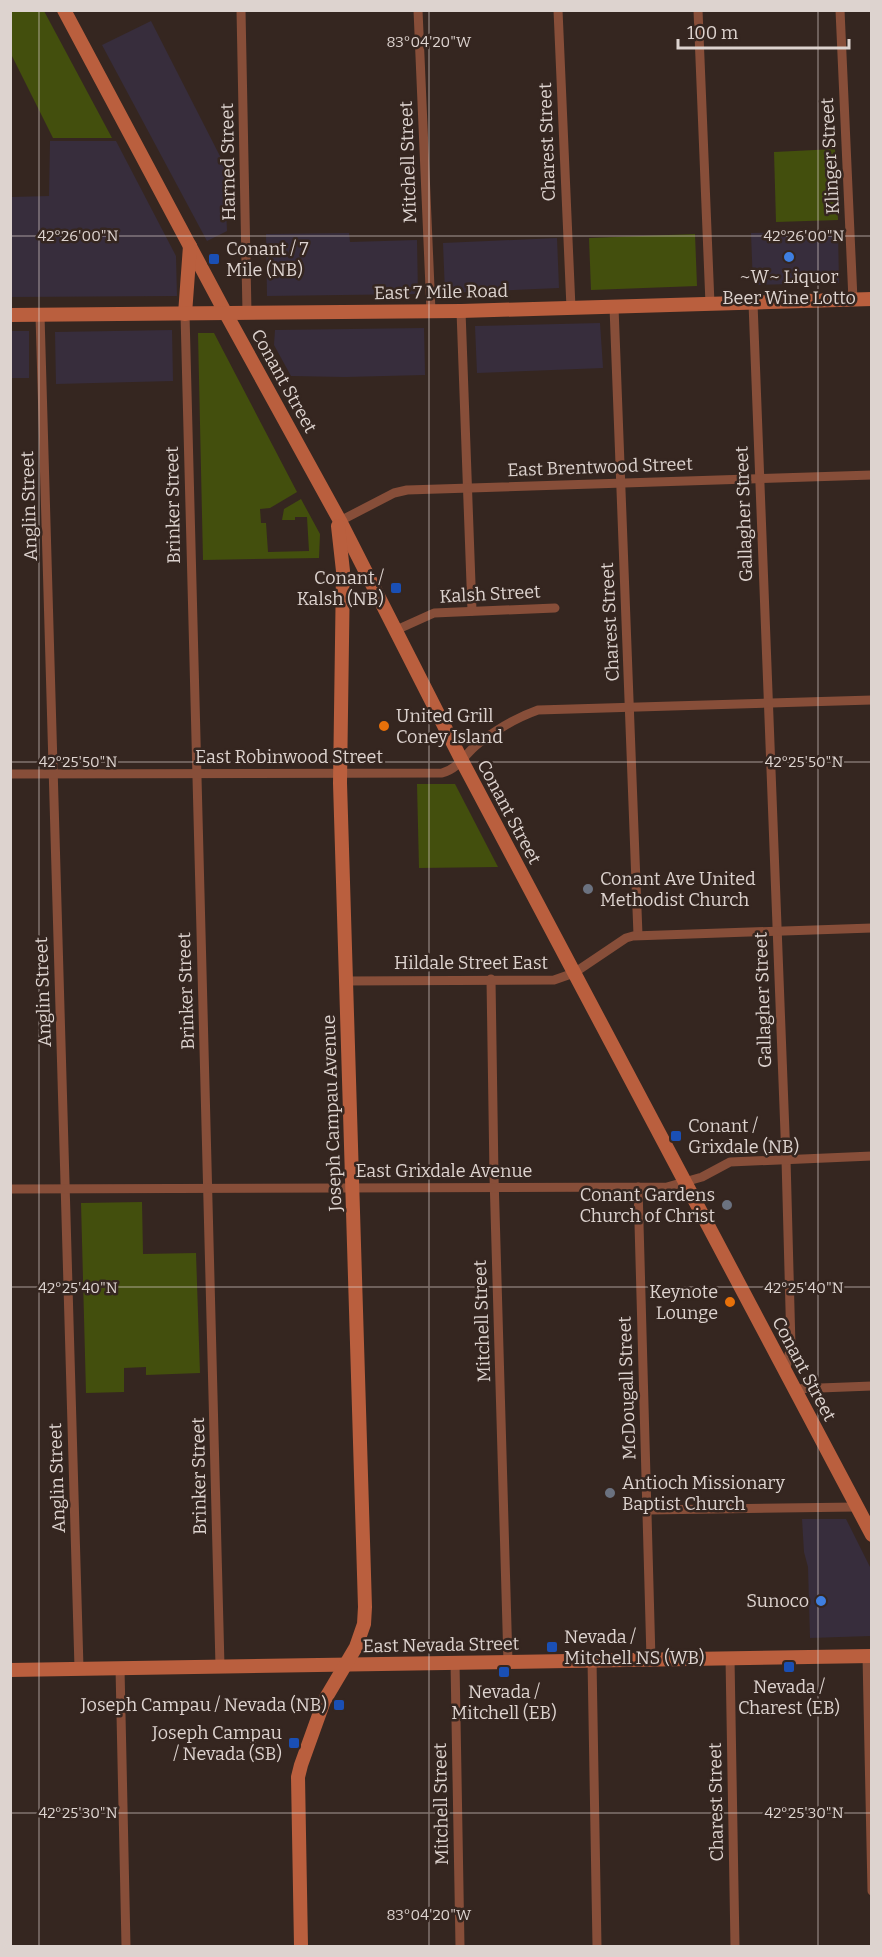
<svg xmlns="http://www.w3.org/2000/svg" width="882" height="1957" viewBox="0 0 882 1957" font-family="Bitter,serif">
<style>
.commercial{fill:#372d3c}
.green{fill:#434f0d}
.lines{fill:none;stroke-linecap:round;stroke-linejoin:round}
.street{stroke:#874e39;stroke-width:9}
.secondary{stroke:#ba5f3e;stroke-width:14}
.ticks{fill:none;stroke:#ddd3cf;stroke-width:1.5;stroke-opacity:0.45}
.shop-dot{fill:#3f7fe0;stroke:#352620;stroke-width:2}
.transit-dot{fill:#1a4fb4;stroke:#352620;stroke-width:2}
.food-dot{fill:#e8710a;stroke:#352620;stroke-width:2}
.worship-dot{fill:#6b7280;stroke:#352620;stroke-width:2}
.labels{text-anchor:middle;dominant-baseline:central;stroke-width:5;stroke-linejoin:round;paint-order:stroke}
.street-label{font-size:18px;fill:#ddd3cf;stroke:#352620}
.poi-label{font-size:18px;fill:#ddd3cf;stroke:#352620;text-anchor:start}
.ticks-label{font-size:15px;text-anchor:middle;fill:#ddd3cf;stroke:#352620;stroke-width:5;stroke-linejoin:round;paint-order:stroke}
</style>
<rect width="100%" height="100%" fill="#352620"/>
<!-- commercial -->
<g class="commercial">
<path d="M151,21L224,164L227,231L207,241L102,45Z"/>
<path d="M50,141H116L176,256L177,296L11,297V197L49,196Z"/>
<path d="M838,231L839,283L753,285L751,233Z"/>
<path d="M349,233L350,242L417,240L418,294L267,296L266,234Z"/>
<path d="M557,238L559,288L445,293L443,243Z"/>
<path d="M600,323L603,368L477,373L475,326Z"/>
<path d="M424,328L425,375L345,377L291,376L274,345L275,330Z"/>
<path d="M172,330L173,381L56,384L55,332Z"/>
<path d="M10,331H29V378H11Z"/>
<path d="M802,1519H846L871,1569V1636L810,1638L808,1567L804,1552Z"/>
</g>
<!-- green -->
<g class="green">
<path d="M11,10L44,11L112,138H53L11,54Z"/>
<path d="M835,149L838,220L776,222L774,152Z"/>
<path d="M695,234L697,286L591,290L589,238Z"/>
<path d="M198,333H214L297,492L270,508L260,509L261,523H266L268,552L309,551L307,517H295V520H282L284,509L301,499L320,534L319,558L203,560Z"/>
<path d="M417,784H455L498,867L419,868Z"/>
<path d="M142,1202L143,1254L196,1253L200,1373L146,1375V1367L124,1368V1392L86,1393L81,1203Z"/>
</g>
<g class="lines">
<!-- street -->
<g class="street">
<path d="M241,10L247,313"/>
<path d="M418,10L431,311"/>
<path d="M558,10L571,308"/>
<path d="M698,10L710,304"/>
<path d="M840,10L853,300"/>
<path d="M753,303L786,1159L791,1346L785,1372"/>
<path d="M614,307L638,935"/>
<path d="M461,311L472,611"/>
<path d="M185,314L220,1666"/>
<path d="M40,315L79,1668"/>
<path d="M338,522L394,493L407,490L872,475"/>
<path d="M394,631L434,613L555,608"/>
<path d="M10,774L442,773C460,768 465,753 479,743C496,730 518,717 538,710L872,700"/>
<path d="M491,979L494,1176L508,1662"/>
<path d="M346,981L554,980L574,973L626,938L633,936L872,928"/>
<path d="M638,1187L651,1659"/>
<path d="M10,1189L667,1187L702,1177L730,1162L872,1156"/>
<path d="M794,1389L872,1386"/>
<path d="M648,1510L857,1507"/>
<path d="M867,1656L872,1891"/>
<path d="M730,1658L735,1946"/>
<path d="M592,1660L597,1946"/>
<path d="M455,1662L460,1946"/>
<path d="M120,1668L126,1946"/>
</g>
<!-- secondary -->
<g class="secondary">
<path d="M64,10L225,312L340,521L462,761L872,1535"/>
<path d="M185,314L190,246"/>
<path d="M10,315L461,311L872,299"/>
<path d="M10,1670L872,1656"/>
<path d="M301,1946L298,1777L301,1765L324,1701L356,1647L364,1624L365,1607L340,783L343,571L338,526"/>
</g>
</g>
<!-- ticks -->
<path class="ticks" d="M39,10V1946M429,10V1946M818,10V1946M10,236H872M10,762H872M10,1287H872M10,1813H872"/>
<!-- markers -->
<g class="shop-dot">
<circle cx="789" cy="257" r="6"/>
<circle cx="821" cy="1601" r="6"/>
</g>
<g class="transit-dot">
<rect x="208" y="253" width="12" height="12" rx="3"/>
<rect x="390" y="582" width="12" height="12" rx="3"/>
<rect x="670" y="1130" width="12" height="12" rx="3"/>
<rect x="546" y="1641" width="12" height="12" rx="3"/>
<rect x="783" y="1661" width="12" height="12" rx="3"/>
<rect x="498" y="1666" width="12" height="12" rx="3"/>
<rect x="333" y="1699" width="12" height="12" rx="3"/>
<rect x="288" y="1737" width="12" height="12" rx="3"/>
</g>
<g class="food-dot">
<circle cx="384" cy="726" r="6"/>
<circle cx="730" cy="1302" r="6"/>
</g>
<g class="worship-dot">
<circle cx="588" cy="889" r="6"/>
<circle cx="727" cy="1205" r="6"/>
<circle cx="610" cy="1493" r="6"/>
</g>
<g class="labels">
<!-- street labels -->
<g class="street-label">
<text transform="translate(547 142) rotate(-92)">Charest Street</text>
<text transform="translate(830 156) rotate(-93)">Klinger Street</text>
<text transform="translate(228 162) rotate(-91)">Harned Street</text>
<text transform="translate(408 162) rotate(-92)">Mitchell Street</text>
<text transform="translate(441 292) rotate(-1)">East 7 Mile Road</text>
<text transform="translate(284 381) rotate(61)">Conant Street</text>
<text transform="translate(600 467) rotate(-2)">East Brentwood Street</text>
<text transform="translate(173 505) rotate(-91)">Brinker Street</text>
<text transform="translate(29 506) rotate(-92)">Anglin Street</text>
<text transform="translate(744 514) rotate(-92)">Gallagher Street</text>
<text transform="translate(490 594) rotate(-3)">Kalsh Street</text>
<text transform="translate(610 622) rotate(-93)">Charest Street</text>
<text x="289" y="757">East Robinwood Street</text>
<text transform="translate(509 812) rotate(62)">Conant Street</text>
<text x="471" y="963">Hildale Street East</text>
<text transform="translate(186 991) rotate(-92)">Brinker Street</text>
<text transform="translate(43 992) rotate(-92)">Anglin Street</text>
<text transform="translate(763 1000) rotate(-92)">Gallagher Street</text>
<text transform="translate(332 1113) rotate(-92)">Joseph Campau Avenue</text>
<text x="444" y="1171">East Grixdale Avenue</text>
<text transform="translate(482 1321) rotate(-92)">Mitchell Street</text>
<text transform="translate(804 1369) rotate(62)">Conant Street</text>
<text transform="translate(627 1388) rotate(-92)">McDougall Street</text>
<text transform="translate(199 1476) rotate(-91)">Brinker Street</text>
<text transform="translate(57 1478) rotate(-92)">Anglin Street</text>
<text transform="translate(441 1645) rotate(-1)">East Nevada Street</text>
<text transform="translate(716 1802) rotate(-91)">Charest Street</text>
<text transform="translate(441 1804) rotate(-91)">Mitchell Street</text>
</g>
<!-- poi labels -->
<g class="poi-label">
<text x="226" y="249">Conant / 7<tspan x="226" dy="21">Mile (NB)</tspan></text>
<text x="789" y="277" text-anchor="middle">~W~ Liquor<tspan x="789" dy="21">Beer Wine Lotto</tspan></text>
<text x="384" y="578" text-anchor="end">Conant /<tspan x="384" dy="21">Kalsh (NB)</tspan></text>
<text x="396" y="716">United Grill<tspan x="396" dy="21">Coney Island</tspan></text>
<text x="600" y="879">Conant Ave United<tspan x="600" dy="21">Methodist Church</tspan></text>
<text x="688" y="1126">Conant /<tspan x="688" dy="21">Grixdale (NB)</tspan></text>
<text x="715" y="1195" text-anchor="end">Conant Gardens<tspan x="715" dy="21">Church of Christ</tspan></text>
<text x="718" y="1292" text-anchor="end">Keynote<tspan x="718" dy="21">Lounge</tspan></text>
<text x="622" y="1483">Antioch Missionary<tspan x="622" dy="21">Baptist Church</tspan></text>
<text x="809" y="1601" text-anchor="end">Sunoco</text>
<text x="564" y="1637">Nevada /<tspan x="564" dy="21">Mitchell NS (WB)</tspan></text>
<text x="789" y="1687" text-anchor="middle">Nevada /<tspan x="789" dy="21">Charest (EB)</tspan></text>
<text x="504" y="1692" text-anchor="middle">Nevada /<tspan x="504" dy="21">Mitchell (EB)</tspan></text>
<text x="327" y="1705" text-anchor="end">Joseph Campau / Nevada (NB)</text>
<text x="282" y="1733" text-anchor="end">Joseph Campau<tspan x="282" dy="21">/ Nevada (SB)</tspan></text>
</g>
</g>
<g class="ticks-label">
<text x="429" y="47">83°04'20"W</text>
<text x="78" y="241">42°26'00"N</text>
<text x="804" y="241">42°26'00"N</text>
<text x="78" y="767">42°25'50"N</text>
<text x="804" y="767">42°25'50"N</text>
<text x="78" y="1293">42°25'40"N</text>
<text x="804" y="1293">42°25'40"N</text>
<text x="78" y="1818">42°25'30"N</text>
<text x="804" y="1818">42°25'30"N</text>
<text x="429" y="1920">83°04'20"W</text>
</g>
<!-- border -->
<rect width="882" height="1957" fill="none" stroke="#ddd3cf" stroke-width="24"/>
<!-- scale -->
<path d="M678 39v9h171v-9" fill="none" stroke="#ddd3cf" stroke-width="3"/>
<text x="687" y="39" font-size="18" fill="#ddd3cf" stroke="#352620" stroke-width="4.5" paint-order="stroke">100 m</text>
</svg>
